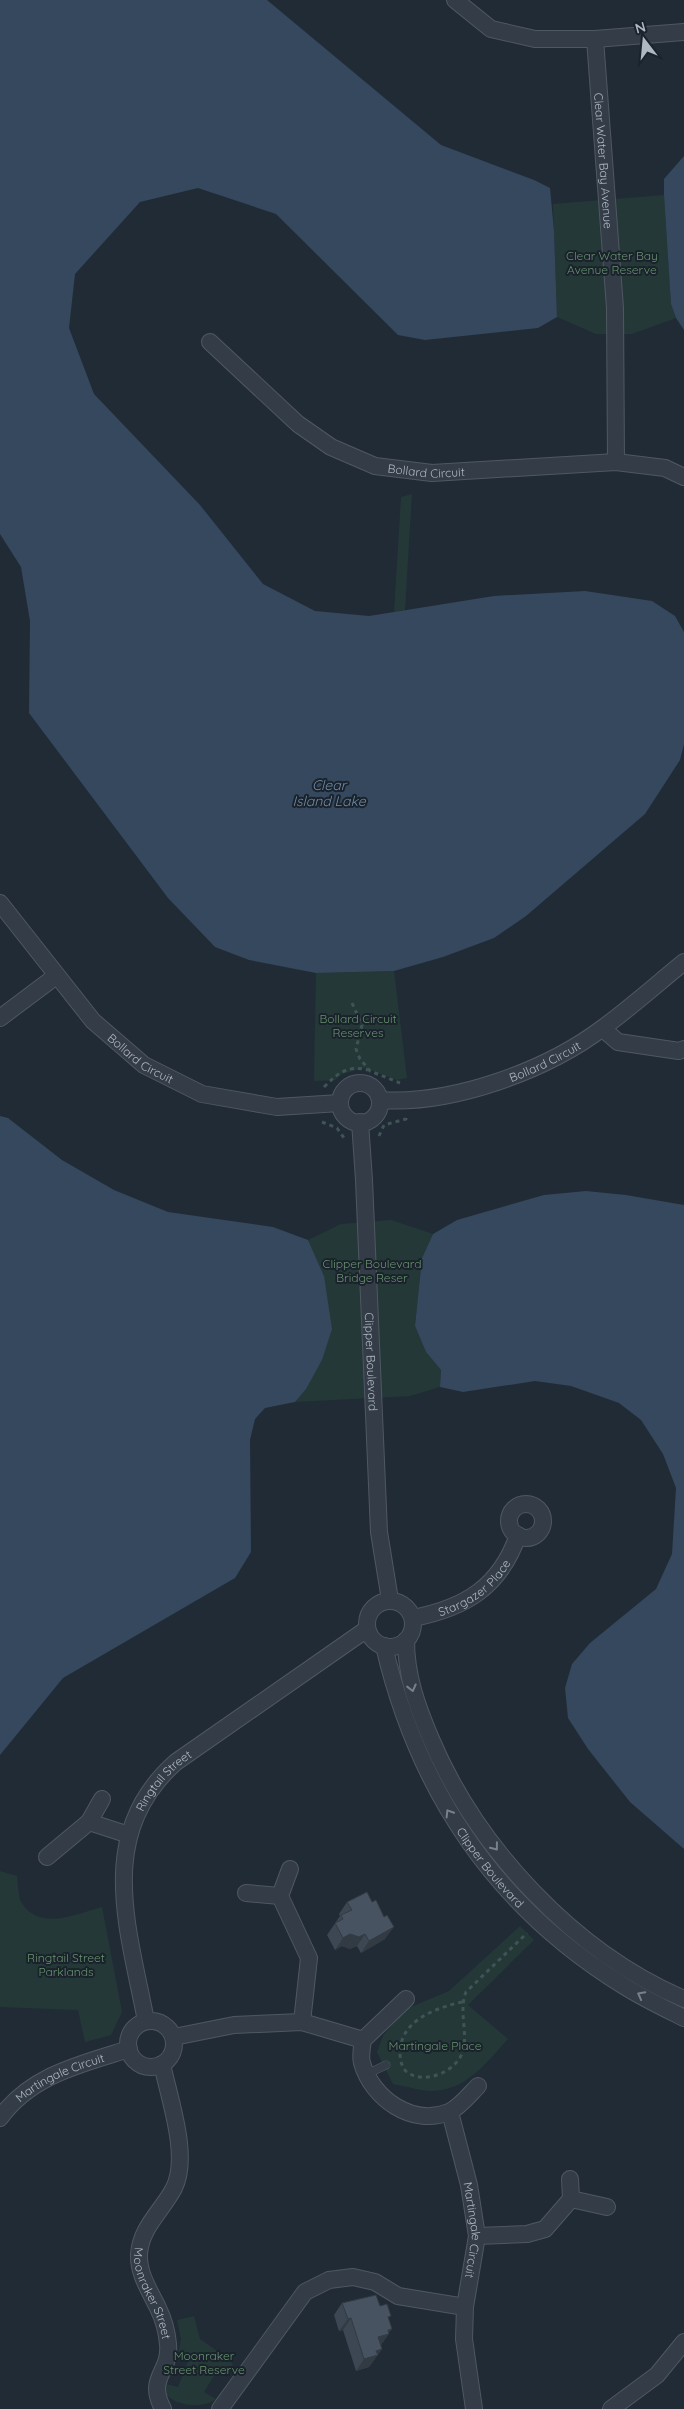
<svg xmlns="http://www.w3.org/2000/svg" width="684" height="2409" viewBox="0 0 684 2409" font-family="Quicksand,sans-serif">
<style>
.green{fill:#243838}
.water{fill:#35485d}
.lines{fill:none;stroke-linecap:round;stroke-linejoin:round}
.service-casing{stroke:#4f5862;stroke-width:9}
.minor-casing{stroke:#4f5862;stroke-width:18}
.path{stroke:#405455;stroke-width:3;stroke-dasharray:4 4;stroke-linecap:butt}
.service{stroke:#343d47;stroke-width:8}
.minor{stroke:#343d47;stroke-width:16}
.wall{fill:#3d4753}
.shaded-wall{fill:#323a43}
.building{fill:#475360;stroke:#323a43}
.oneway{stroke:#77818c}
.labels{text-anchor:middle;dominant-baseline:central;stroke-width:4;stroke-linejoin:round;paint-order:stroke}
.street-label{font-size:12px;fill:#aeb8c4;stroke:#1a222b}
.park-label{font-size:12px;fill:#67936e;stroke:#1a222b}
.water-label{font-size:14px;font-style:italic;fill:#708ba7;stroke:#1a222b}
</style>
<rect width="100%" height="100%" fill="#212b36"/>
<!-- green -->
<g class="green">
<path d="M664,195L671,304L676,318L632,334H596L557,317L553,204Z"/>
<path d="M412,494L405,610L394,612L401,497Z"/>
<path d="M394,971L407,1078L397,1080L365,1068L342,1074L335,1080L314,1081L316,973Z"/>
<path d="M391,1220L433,1234L422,1258L415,1326L426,1352L441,1370L440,1387L410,1396L295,1402L322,1360L324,1276L308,1240L341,1224Z"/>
<path d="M0,1871L17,1876C18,1883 18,1895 21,1902C39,1932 76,1914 102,1907L122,2012L111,2035L85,2042L78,2010L0,2007Z"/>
<path d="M520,1926L534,1940L468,2005L508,2039C487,2062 467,2090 432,2091C420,2091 406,2086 393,2084L377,2052L383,2036L404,2010L449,1991Z"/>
<path d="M194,2316L200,2339L230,2360L233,2365L227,2375L218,2369L204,2392L216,2399C203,2409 177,2407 164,2393L166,2384L178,2387L189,2359L178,2354L181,2339L177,2320Z"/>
</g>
<!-- water -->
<g class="water">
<path d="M0,0H267L441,145L534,180L550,188L554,231L557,317L538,328L425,340L398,335L276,214L198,188L140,202L75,274L69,328L94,394L200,505L263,584L315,611L369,616L494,596L585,591L652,601L675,616L684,632V744L680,760L645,814L526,916L494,938L443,957L394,971L316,973L249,960L215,947L168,898L29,713L30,621L21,567L0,534Z"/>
<path d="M684,156V330L676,318L671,304L664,195V179Z"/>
<path d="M0,1116L8,1118L62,1160L114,1190L168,1212L273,1227L308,1240L324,1276L332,1329L322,1360L306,1389L295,1402L265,1408L255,1419L250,1440L251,1552L235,1578L63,1678L0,1755Z"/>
<path d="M586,1191L626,1195L684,1205V1849L630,1802L588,1749L568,1718L565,1688L572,1664L590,1643L656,1589L672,1554L676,1488L663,1454L641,1420L619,1403L571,1386L535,1381L463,1392L440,1387L441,1370L426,1352L415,1326L422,1258L433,1234L457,1220L544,1195Z"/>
</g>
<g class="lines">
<defs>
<path id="service" d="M367,2074L386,2065"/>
<g id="minor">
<path d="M455,0L491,29L535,39H595L684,32"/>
<path id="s1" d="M595,39L615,308L616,462"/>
<path id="s2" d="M210,342L298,424L331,447L375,466L432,473L616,462L665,468L684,477"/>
<path id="s3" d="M0,903L93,1021L144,1065L202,1094L277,1107L340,1103"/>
<path d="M0,1018L56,976"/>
<path d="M603,1029L618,1042L679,1051L684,1049"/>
<circle cx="360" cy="1103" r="20"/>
<path id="s4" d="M380,1100C452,1105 546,1071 604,1027C631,1007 657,984 684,962"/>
<path id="s5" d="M360,1122L364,1180L379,1532L390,1600"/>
<circle cx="526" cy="1521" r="17"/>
<circle cx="390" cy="1624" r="23"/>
<path id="s6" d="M413,1618C465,1608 500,1587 518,1535"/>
<path d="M406,1640C406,1676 417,1706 431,1739C477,1848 574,1952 684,1999"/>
<path id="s7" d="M384,1646C418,1792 496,1907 624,1986C643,1998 664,2008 684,2018"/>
<path d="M89,1822L102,1799"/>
<path d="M47,1857L89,1822L129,1835"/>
<path d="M290,1869L280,1896L309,1958L302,2022"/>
<path d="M246,1893L280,1896"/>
<path d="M406,1999L363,2040C362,2047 360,2056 362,2063C372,2098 412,2127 449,2112C460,2107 470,2094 478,2086"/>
<circle cx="151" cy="2044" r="23"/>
<path id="s8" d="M146,2021C129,1930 94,1834 176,1762L367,1629"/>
<path d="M174,2037L234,2025L302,2022L363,2040"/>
<path id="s9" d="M162,2064C169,2098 190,2156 174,2188C162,2211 141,2227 139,2254C138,2274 150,2291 158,2308C163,2318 167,2333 168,2344C171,2373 146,2377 163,2409"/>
<path id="s10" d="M450,2112L469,2185L477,2236L465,2307L464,2339L474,2409"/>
<path id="s11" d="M0,2118C31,2075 81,2064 129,2049"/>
<path d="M571,2199L607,2207"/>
<path d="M477,2236L527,2234L545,2229L571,2199L570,2179"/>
<path d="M220,2409L305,2292L329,2280L353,2277L375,2282L398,2296L465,2307"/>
<path d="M611,2409L657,2375L684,2342"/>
</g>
</defs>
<!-- service casing -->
<use href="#service" class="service-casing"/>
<!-- minor casing -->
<use href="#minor" class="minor-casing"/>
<!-- path -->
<g class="path">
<path d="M352,1003L362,1025L356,1049L360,1059L370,1071L400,1083"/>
<path d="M324,1087C338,1073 347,1065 368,1070"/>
<path d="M322,1122L337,1128L344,1138"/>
<path d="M379,1136L384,1125L406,1119V1116"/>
<path d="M462,2002C436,2008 400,2020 400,2053C400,2060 402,2069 408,2073C424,2083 449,2074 459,2059C472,2040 457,2014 466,1992L527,1933"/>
</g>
<!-- service -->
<use href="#service" class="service"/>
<!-- minor -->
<use href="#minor" class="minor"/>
</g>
<!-- wall -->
<g class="wall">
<path d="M347,1902L385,1939L361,1953L357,1946L350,1949L342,1946L335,1950L327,1935L340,1916L339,1914Z"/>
<path d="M342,2303L380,2306L389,2320V2333L381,2345L382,2349L369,2367L356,2371L343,2330L339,2331L334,2315Z"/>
</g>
<!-- shaded-wall -->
<g class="shaded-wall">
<path d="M394,1927L385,1939L361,1953L369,1941Z"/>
<path d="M350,1934H365L357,1946L350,1949L342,1946L335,1950L343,1938Z"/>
<path d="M351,2318L343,2330L339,2331L348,2319Z"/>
<path d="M392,2329L388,2334H389L381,2345L378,2337L388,2330Z"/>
<path d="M382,2349L369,2367L356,2371L364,2359L376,2351Z"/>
</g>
<!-- building -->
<g class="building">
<path d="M367,1892L372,1902L376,1900L384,1917L387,1915L394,1927L369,1941L365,1934L359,1937L350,1934L343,1938L335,1923L343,1919L341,1915L352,1910L347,1902Z"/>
<path d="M376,2295L380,2306L387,2304L391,2316L388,2317L392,2329L388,2330L389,2334L378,2337L382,2349L376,2351L378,2355L364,2359L351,2318L348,2319L342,2303Z"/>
</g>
<!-- one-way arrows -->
<defs><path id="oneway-chevron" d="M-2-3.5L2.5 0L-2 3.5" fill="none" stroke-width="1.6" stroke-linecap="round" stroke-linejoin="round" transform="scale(1.25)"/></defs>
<g class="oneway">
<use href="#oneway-chevron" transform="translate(412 1688) rotate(76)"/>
<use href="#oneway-chevron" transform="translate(449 1813) rotate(-122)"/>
<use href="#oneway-chevron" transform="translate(495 1847) rotate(52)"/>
<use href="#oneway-chevron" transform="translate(641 1995) rotate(-152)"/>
</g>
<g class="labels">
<!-- street labels -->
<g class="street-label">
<text stroke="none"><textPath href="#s1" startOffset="122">Clear Water Bay Avenue</textPath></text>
<text stroke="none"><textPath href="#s2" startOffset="260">Bollard Circuit</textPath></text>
<text stroke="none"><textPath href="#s3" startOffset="211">Bollard Circuit</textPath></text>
<text stroke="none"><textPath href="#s4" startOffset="171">Bollard Circuit</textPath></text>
<text stroke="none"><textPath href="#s5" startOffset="240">Clipper Boulevard</textPath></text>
<text stroke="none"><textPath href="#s6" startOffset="70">Stargazer Place</textPath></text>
<text stroke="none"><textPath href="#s8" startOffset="254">Ringtail Street</textPath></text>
<text stroke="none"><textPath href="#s7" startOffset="248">Clipper Boulevard</textPath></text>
<text stroke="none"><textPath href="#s11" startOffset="74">Martingale Circuit</textPath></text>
<text stroke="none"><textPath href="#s10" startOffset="121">Martingale Circuit</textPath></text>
<text stroke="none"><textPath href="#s9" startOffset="244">Moonraker Street</textPath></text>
</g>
<!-- park labels -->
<g class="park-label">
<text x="612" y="255">Clear Water Bay<tspan x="612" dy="14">Avenue Reserve</tspan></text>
<text x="358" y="1018">Bollard Circuit<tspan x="358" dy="14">Reserves</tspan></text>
<text x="372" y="1263">Clipper Boulevard<tspan x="372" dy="14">Bridge Reser</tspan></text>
<text x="66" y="1957">Ringtail Street<tspan x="66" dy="14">Parklands</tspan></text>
<text x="435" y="2045">Martingale Place</text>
<text x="204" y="2355">Moonraker<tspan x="204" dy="14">Street Reserve</tspan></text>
</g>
<!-- water labels -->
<g class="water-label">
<text x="329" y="785">Clear<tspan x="329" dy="16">Island Lake</tspan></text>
</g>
</g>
<!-- north arrow -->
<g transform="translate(644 40) rotate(344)" stroke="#1a222b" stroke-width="4" paint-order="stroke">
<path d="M0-4L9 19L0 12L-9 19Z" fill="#aeb8c4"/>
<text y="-8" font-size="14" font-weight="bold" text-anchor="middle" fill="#aeb8c4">N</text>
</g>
</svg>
